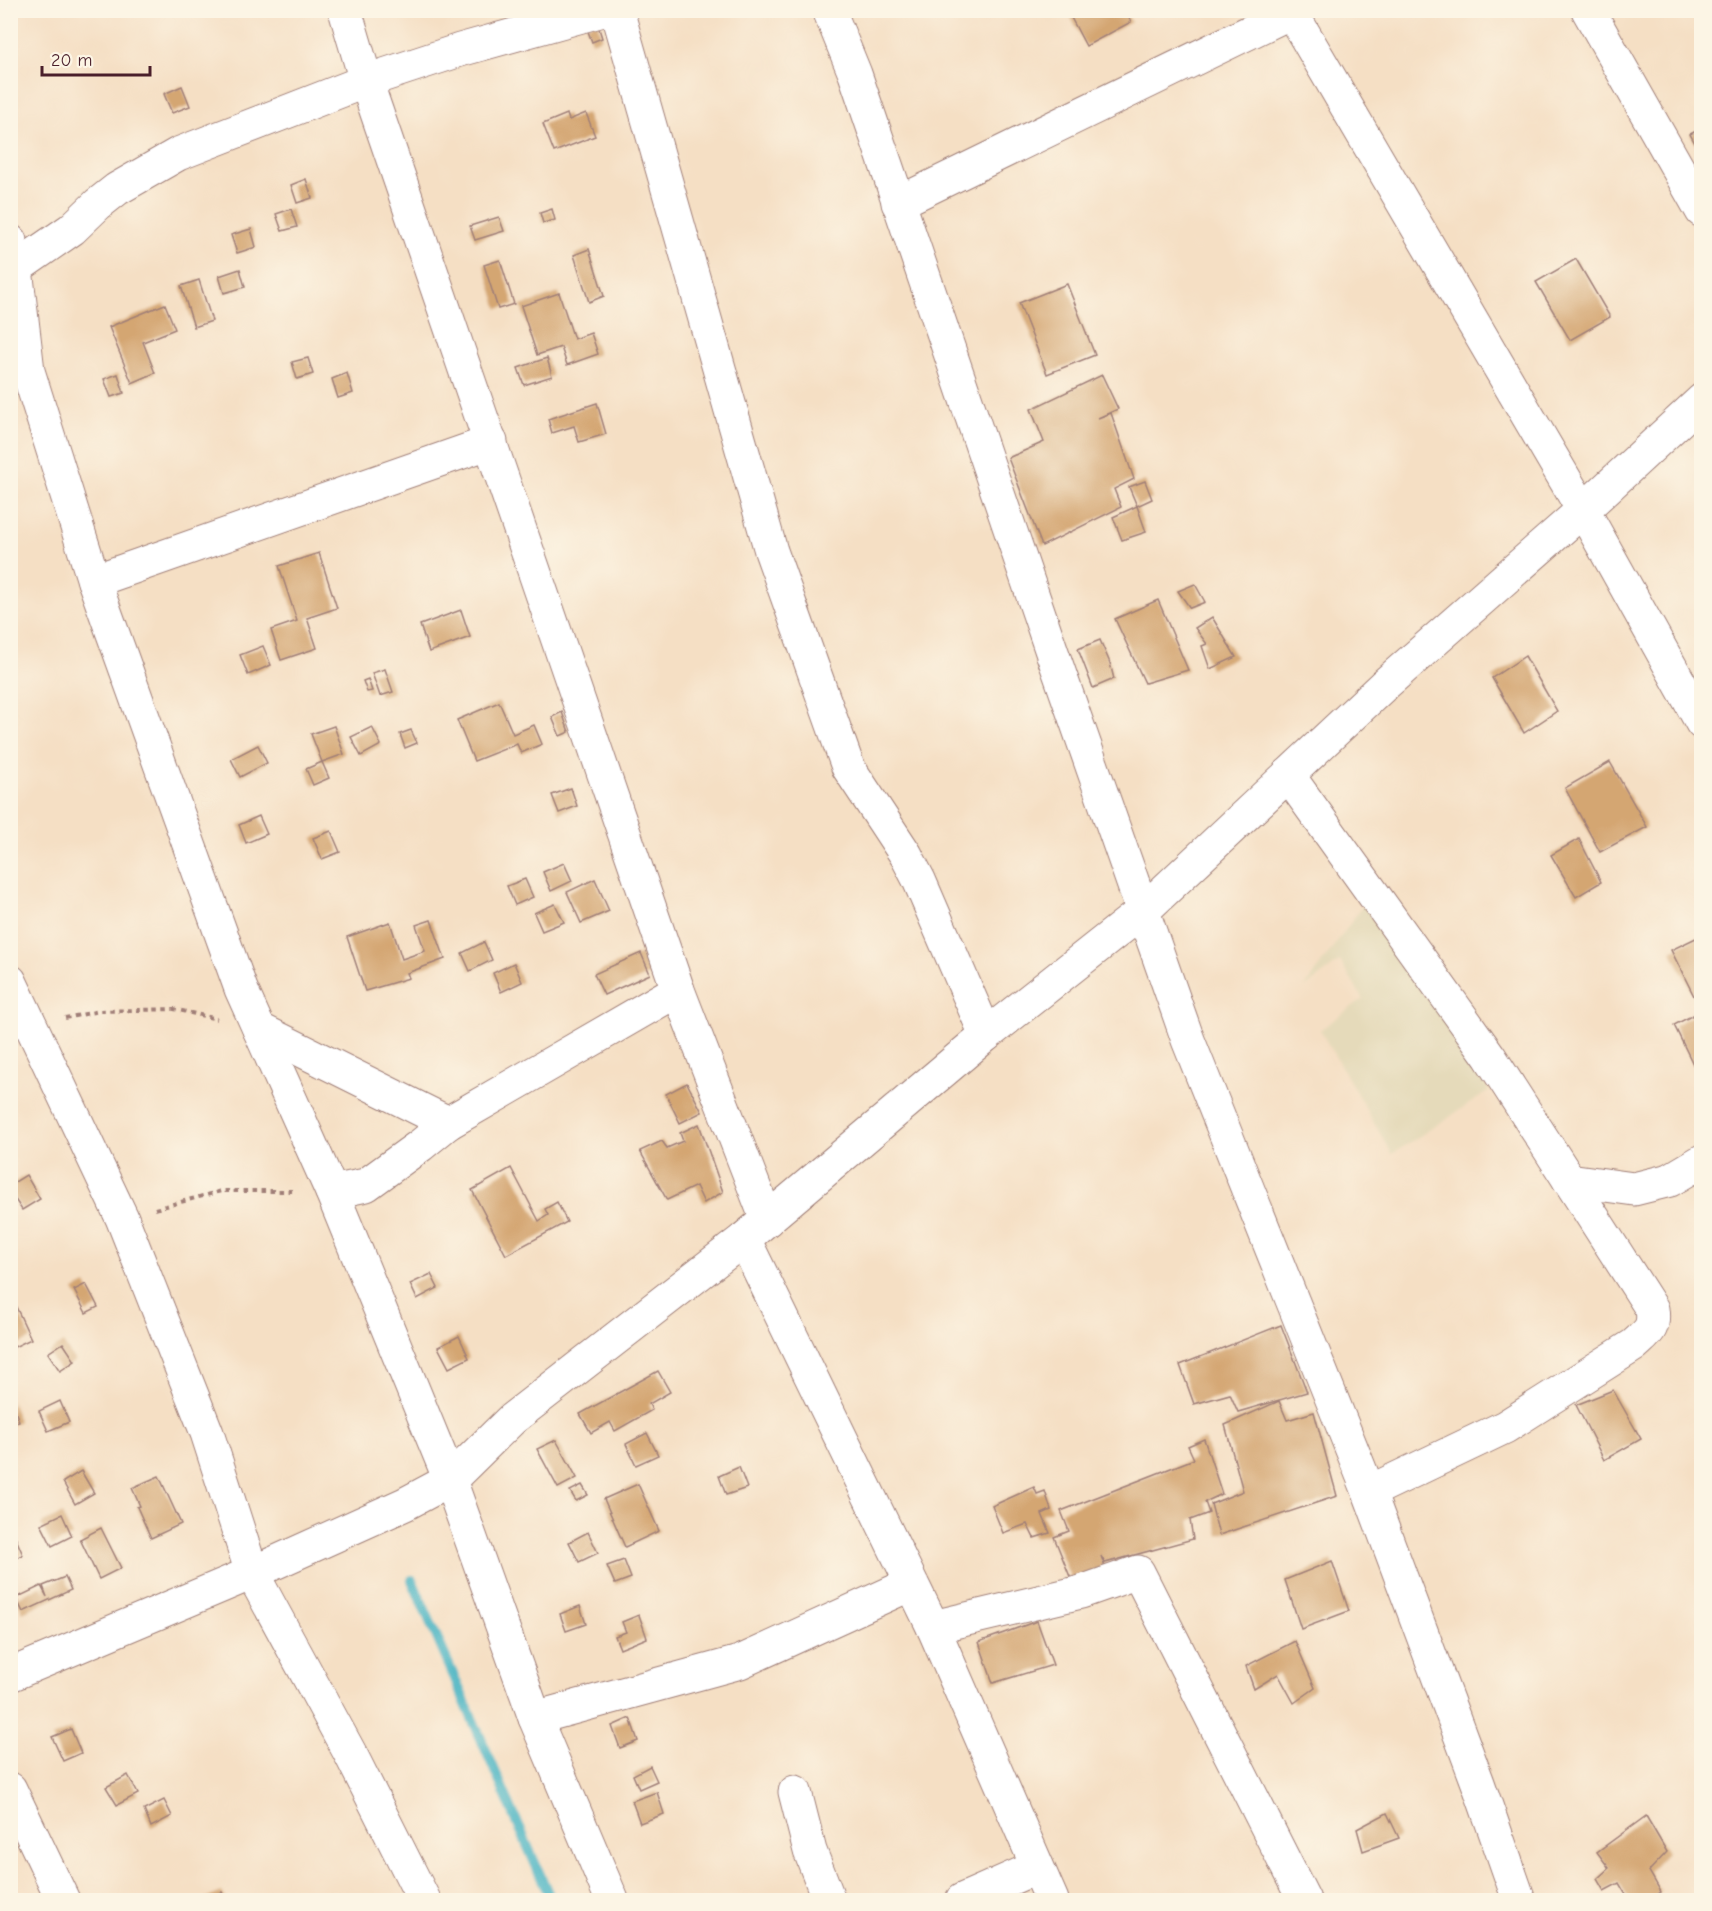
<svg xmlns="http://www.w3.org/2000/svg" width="1712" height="1911" viewBox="0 0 1712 1911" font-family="'Comic Neue',sans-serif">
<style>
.built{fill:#e5daba}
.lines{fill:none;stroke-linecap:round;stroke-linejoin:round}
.stream{stroke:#46b3c3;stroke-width:10}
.building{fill:#d4a672}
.minor-casing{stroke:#a07f78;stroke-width:35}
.path{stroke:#a07f78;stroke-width:4;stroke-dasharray:4.5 4.5;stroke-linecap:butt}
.minor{stroke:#fff;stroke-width:33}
</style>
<rect width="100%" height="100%" fill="#fcf5e5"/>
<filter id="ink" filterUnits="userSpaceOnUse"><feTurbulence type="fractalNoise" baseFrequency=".0167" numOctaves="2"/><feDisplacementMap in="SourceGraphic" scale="12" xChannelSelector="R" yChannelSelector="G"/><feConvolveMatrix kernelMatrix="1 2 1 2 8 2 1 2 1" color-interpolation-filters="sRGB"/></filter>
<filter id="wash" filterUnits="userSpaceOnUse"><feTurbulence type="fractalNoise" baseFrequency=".008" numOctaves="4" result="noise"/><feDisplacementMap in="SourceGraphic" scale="24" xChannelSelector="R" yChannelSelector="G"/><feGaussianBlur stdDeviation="1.35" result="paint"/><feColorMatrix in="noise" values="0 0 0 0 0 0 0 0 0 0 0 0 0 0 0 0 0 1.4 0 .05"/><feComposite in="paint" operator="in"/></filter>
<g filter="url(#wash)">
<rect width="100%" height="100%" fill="#f5dfc4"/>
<!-- built -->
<path class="built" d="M1369,897L1396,947L1489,1091L1392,1154L1320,1030L1363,999L1340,961L1304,988Z"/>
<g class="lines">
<!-- stream -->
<path class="stream" d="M412,1580L551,1900"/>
</g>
<g id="blocks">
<!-- building -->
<g class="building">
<path d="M1067,10H1125L1131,22L1086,46Z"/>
<path d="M597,22L602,38L592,42L586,26Z"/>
<path d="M182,86L190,106L172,113L164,94Z"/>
<path d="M586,113L595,136L554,152L543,124L567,114L569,120Z"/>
<path d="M1702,128V156L1690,134Z"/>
<path d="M306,179L312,198L297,203L291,185Z"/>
<path d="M291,209L297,227L282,231L276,214Z"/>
<path d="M552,209L555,220L543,223L540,213Z"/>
<path d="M499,217L504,231L475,240L470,226Z"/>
<path d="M251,229L256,247L237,253L231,235Z"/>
<path d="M589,249L604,296L589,302L574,255Z"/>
<path d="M1576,259L1610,317L1570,340L1536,282Z"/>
<path d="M500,260L514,304L498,309L484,265Z"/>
<path d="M240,269L245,287L224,293L219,276Z"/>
<path d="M199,280L212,321L194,327L181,286Z"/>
<path d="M1067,284L1095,355L1047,374L1019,303Z"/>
<path d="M559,293L574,339L591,333L598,354L567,365L561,347L537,355L521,306Z"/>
<path d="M165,304L175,329L143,342L155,373L132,383L109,327Z"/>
<path d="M308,358L313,374L297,379L292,362Z"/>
<path d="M547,358L552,376L524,385L518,368Z"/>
<path d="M347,373L353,393L338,398L332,379Z"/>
<path d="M118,374L124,393L111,397L104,379Z"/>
<path d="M1102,375L1118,409L1098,418L1111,413L1134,479L1114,489L1121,507L1042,546L1008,458L1044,442L1031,409Z"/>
<path d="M597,403L606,434L579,442L574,426L552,433L548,419Z"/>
<path d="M1145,481L1152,499L1137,506L1129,487Z"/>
<path d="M1137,506L1146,532L1122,540L1113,517Z"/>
<path d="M319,553L337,608L307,618L317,648L281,660L271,630L297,621L279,566Z"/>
<path d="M1195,584L1205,602L1190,608L1178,591Z"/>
<path d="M1158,600L1188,670L1145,683L1115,619Z"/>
<path d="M461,610L470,637L429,652L420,625Z"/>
<path d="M1212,617L1236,657L1210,669L1202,646L1207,644L1195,628Z"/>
<path d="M1100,640L1110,663L1114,679L1093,688L1078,649Z"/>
<path d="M263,646L271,665L248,675L240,655Z"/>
<path d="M1525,656L1557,711L1524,733L1492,678Z"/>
<path d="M385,669L393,692L380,696L372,673Z"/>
<path d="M368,679L372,691L367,692L363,681Z"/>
<path d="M499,702L513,734L534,725L542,744L521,753L517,744L474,761L457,720Z"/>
<path d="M562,712L569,732L560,736L552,717Z"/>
<path d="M334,726L344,754L322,762L329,778L313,785L306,769L322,762L311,734Z"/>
<path d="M372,727L381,745L361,756L351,737Z"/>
<path d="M411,730L417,743L405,748L400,734Z"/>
<path d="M258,745L267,763L240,777L231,759Z"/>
<path d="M1610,762L1647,827L1600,852L1565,788Z"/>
<path d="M571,788L577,806L559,813L552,795Z"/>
<path d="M259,816L267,834L246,843L239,825Z"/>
<path d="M331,831L340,852L322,859L313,838Z"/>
<path d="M1579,839L1601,882L1576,897L1551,855Z"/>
<path d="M564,863L572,881L551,891L543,872Z"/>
<path d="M525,879L533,897L515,905L507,886Z"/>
<path d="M595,879L609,911L581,923L567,892Z"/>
<path d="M555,904L564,922L542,931L534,913Z"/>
<path d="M431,920L445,959L407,973L409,978L365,991L347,937L390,922L402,959L425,951L416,925Z"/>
<path d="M1702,935V992L1694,996L1671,950Z"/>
<path d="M484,942L492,960L470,971L462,953Z"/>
<path d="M641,953L650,974L604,995L594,974Z"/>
<path d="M514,963L522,982L501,992L493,973Z"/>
<path d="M1697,1013L1702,1023V1062L1694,1066L1674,1025Z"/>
<path d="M687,1083L702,1112L680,1123L666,1094Z"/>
<path d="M699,1124L723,1192L704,1203L696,1186L667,1200L640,1151L662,1141L667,1148L683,1141L680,1133Z"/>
<path d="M511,1168L539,1221L548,1215L545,1209L557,1202L567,1222L506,1255L472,1190Z"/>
<path d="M26,1175L40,1199L22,1210L10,1192V1185Z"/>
<path d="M431,1274L438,1288L417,1299L410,1284Z"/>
<path d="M86,1284L98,1307L86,1313L74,1290Z"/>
<path d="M10,1294L31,1339L10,1349Z"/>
<path d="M1281,1325L1307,1392L1238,1412L1230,1394L1194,1404L1180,1365Z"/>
<path d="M459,1336L469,1358L449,1368L438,1347Z"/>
<path d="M63,1343L75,1361L60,1371L48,1353Z"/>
<path d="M658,1371L670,1392L649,1404L652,1410L615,1431L610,1422L591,1433L580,1414Z"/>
<path d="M1613,1390L1641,1439L1604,1460L1576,1405Z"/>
<path d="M11,1401L19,1421L11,1425Z"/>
<path d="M60,1401L69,1422L48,1431L39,1411Z"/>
<path d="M1279,1401L1287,1420L1314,1412L1337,1496L1219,1535L1211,1504L1243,1491L1225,1425Z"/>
<path d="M647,1433L658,1455L636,1465L626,1444Z"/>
<path d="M1204,1439L1222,1494L1205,1502L1209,1513L1190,1520L1193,1539L1105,1563L1101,1556L1106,1570L1071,1579L1054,1537L1069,1531L1061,1511L1194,1459L1188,1446Z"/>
<path d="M556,1440L577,1478L558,1488L537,1449Z"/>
<path d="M739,1467L747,1488L726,1495L719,1476Z"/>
<path d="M81,1471L94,1493L75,1504L63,1482Z"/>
<path d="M159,1476L181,1524L151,1538L137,1507L140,1506L132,1488Z"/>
<path d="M638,1484L659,1531L625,1547L604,1499Z"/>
<path d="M582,1485L588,1495L576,1501L570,1491Z"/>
<path d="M1034,1487L1037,1494L1045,1491L1051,1510L1042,1514L1050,1533L1034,1538L1027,1524L1003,1533L992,1506Z"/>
<path d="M62,1514L72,1536L52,1546L41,1524Z"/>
<path d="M101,1528L121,1568L99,1579L80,1539Z"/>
<path d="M588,1532L598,1553L579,1562L569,1542Z"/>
<path d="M14,1534L23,1555L10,1560V1535Z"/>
<path d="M624,1560L631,1578L615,1584L607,1566Z"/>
<path d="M1332,1561L1349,1611L1301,1629L1285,1580Z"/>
<path d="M65,1577L71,1590L23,1612L16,1598L41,1586L47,1597L43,1586Z"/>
<path d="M580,1606L586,1624L566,1631L560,1614Z"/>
<path d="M639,1615L647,1638L620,1649L615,1636L626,1632L622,1622Z"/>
<path d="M1037,1621L1053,1665L993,1683L979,1642Z"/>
<path d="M1295,1641L1315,1688L1294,1703L1278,1674L1254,1689L1246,1666Z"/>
<path d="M630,1718L638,1741L620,1748L612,1726Z"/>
<path d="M71,1729L81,1753L63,1761L52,1737Z"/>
<path d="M650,1766L657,1781L639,1789L633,1775Z"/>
<path d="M128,1775L138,1794L117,1805L106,1787Z"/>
<path d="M657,1792L664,1814L640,1823L632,1801Z"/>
<path d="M164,1800L172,1816L151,1827L144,1810Z"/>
<path d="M1387,1813L1399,1838L1363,1851L1357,1829Z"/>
<path d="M1646,1816L1667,1852L1649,1871L1661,1892L1649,1900H1629L1619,1883L1604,1891L1597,1879L1609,1868L1597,1852Z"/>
<path d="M222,1892L226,1900H203Z"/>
</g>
</g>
</g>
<g filter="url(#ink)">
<use href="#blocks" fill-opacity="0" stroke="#a07f78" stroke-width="1.5"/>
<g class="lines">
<defs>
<g id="minor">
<path d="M345,10L366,81L678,990L767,1220"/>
<path d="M617,10L771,551L848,767L906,855L919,880L986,1035"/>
<path d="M829,10L855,74L1052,652L1188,1040L1369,1492L1478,1783L1519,1900"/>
<path d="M1290,10L1583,510L1702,723"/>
<path d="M1588,10L1702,211"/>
<path d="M898,203L1291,12"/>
<path d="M10,241L16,269L28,371L94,581L241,989L332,1192L450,1480L535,1718L612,1900"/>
<path d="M10,272L72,229L98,204L117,189L178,154L366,81L460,50L603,10"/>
<path d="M94,581L491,442"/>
<path d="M1288,775L1490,1057L1652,1309C1655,1329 1648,1332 1634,1345L1505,1427L1369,1492"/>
<path d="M10,981L122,1218L207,1433L252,1573L351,1755L424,1900"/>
<path d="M259,1029L448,1123"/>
<path d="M1569,1180L1634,1189L1670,1180L1702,1161"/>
<path d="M332,1192L366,1185L421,1145L448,1123L678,990"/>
<path d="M744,1239L933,1627L1081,1592L1138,1572L1304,1900"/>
<path d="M933,1627L1052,1900"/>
<path d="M10,1675L252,1573L405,1504L450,1480L512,1419L744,1239L986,1035L1144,910L1383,686L1583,510L1702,400"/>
<path d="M535,1718L740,1662L911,1584"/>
<path d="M10,1789L63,1900"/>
<path d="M795,1792L810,1851L829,1900"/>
<path d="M962,1900L1037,1867"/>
</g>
</defs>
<!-- minor casing -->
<use href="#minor" class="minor-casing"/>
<!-- path -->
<g class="path">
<path d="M65,1018L100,1011L174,1009L217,1019"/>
<path d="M155,1209L221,1191H295"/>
</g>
<!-- minor -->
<use href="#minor" class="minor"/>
</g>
</g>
<!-- margin -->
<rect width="1712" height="1911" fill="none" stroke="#fcf5e5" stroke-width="36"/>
<!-- scale -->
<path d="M42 66v9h108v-9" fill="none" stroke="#4a1f2b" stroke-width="3"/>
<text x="51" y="66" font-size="18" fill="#4a1f2b" stroke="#fcf5e5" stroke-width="4.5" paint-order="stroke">20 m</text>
</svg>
